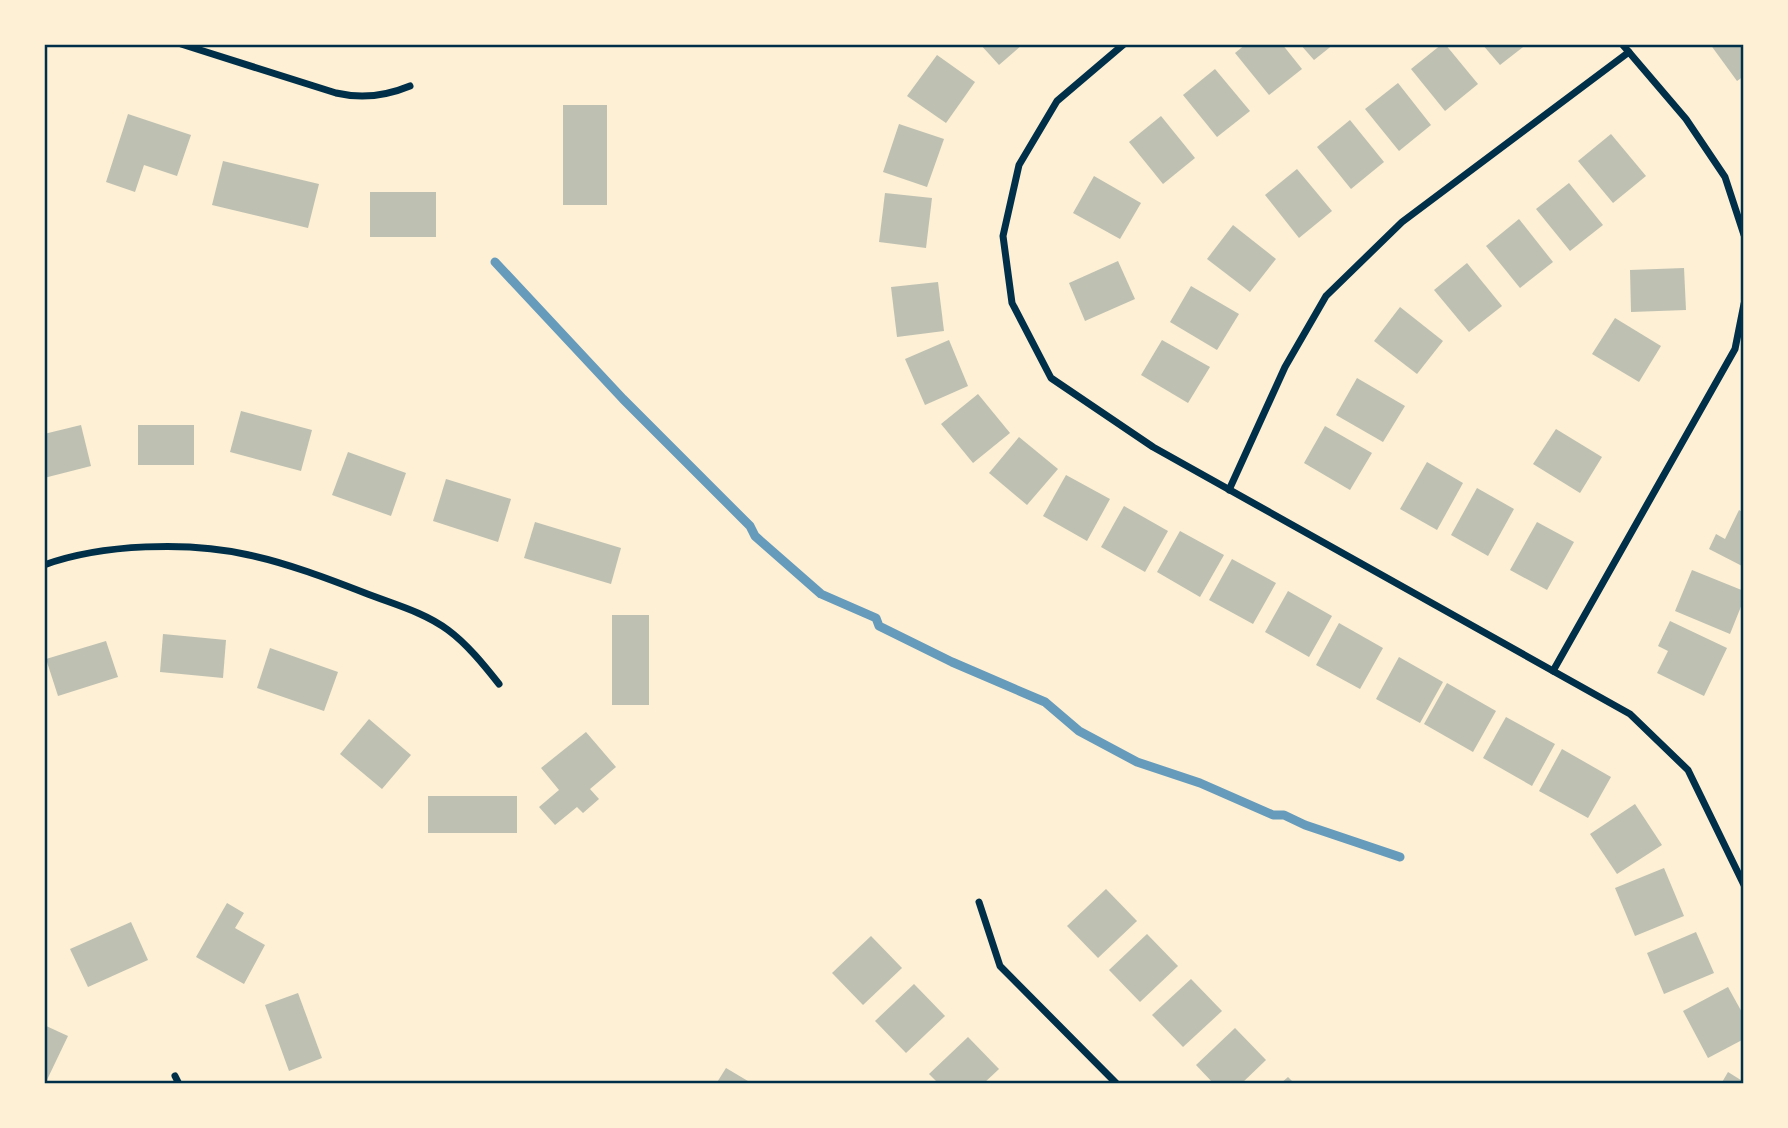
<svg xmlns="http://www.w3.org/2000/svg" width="1788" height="1128" viewBox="0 0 1788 1128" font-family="Figtree,sans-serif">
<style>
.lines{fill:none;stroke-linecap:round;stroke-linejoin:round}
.stream{stroke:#669bbc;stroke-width:9}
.building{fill:#bec0b2}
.minor{stroke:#003049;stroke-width:7}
.neatline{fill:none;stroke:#003049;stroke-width:2.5}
</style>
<rect width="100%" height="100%" fill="#fdf0d5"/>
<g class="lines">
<!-- stream -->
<path class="stream" d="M495,262L623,399L750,526L755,536L821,594L876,618L879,626L952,662L1045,702L1079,731L1137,762L1200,783L1273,815H1284L1305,825L1400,857"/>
</g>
<!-- building -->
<g class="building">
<path d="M980,44H1023L999,65Z"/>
<path d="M1246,44H1282L1302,69L1269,95L1235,53Z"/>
<path d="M1300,44H1334L1314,60Z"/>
<path d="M1442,44H1445L1478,84L1445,111L1411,69Z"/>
<path d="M1482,44H1527L1500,65Z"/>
<path d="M1710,44H1744V76L1737,81Z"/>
<path d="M937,55L975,82L946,123L907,96Z"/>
<path d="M1215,69L1250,111L1217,137L1183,95Z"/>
<path d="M1398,83L1431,125L1399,151L1365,109Z"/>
<rect x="563" y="105" width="44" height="100"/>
<path d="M128,114L191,135L177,176L144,165L135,192L106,182Z"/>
<path d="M1161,116L1195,158L1163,184L1129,142Z"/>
<path d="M1350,120L1384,162L1351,189L1317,147Z"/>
<path d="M899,124L944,139L927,187L883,172Z"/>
<path d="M1611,134L1646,176L1613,203L1578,161Z"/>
<path d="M223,161L319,184L308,228L212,205Z"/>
<path d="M1297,169L1332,211L1299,238L1265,195Z"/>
<path d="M1094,176L1141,203L1120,239L1073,213Z"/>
<path d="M1569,183L1603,225L1570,251L1536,209Z"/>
<rect x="370" y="192" width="66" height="45"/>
<path d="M885,193L932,198L926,248L879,242Z"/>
<path d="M1519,219L1553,262L1520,288L1486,246Z"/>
<path d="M1233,225L1276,259L1250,292L1207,259Z"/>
<path d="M1118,261L1135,299L1085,321L1069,283Z"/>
<path d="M1467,263L1502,306L1469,332L1434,290Z"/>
<path d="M1684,268L1686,310L1631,312L1630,270Z"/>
<path d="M938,282L944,331L897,337L891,287Z"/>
<path d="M1191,286L1239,314L1217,350L1170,322Z"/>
<path d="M1400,307L1443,341L1417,374L1374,341Z"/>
<path d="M1615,318L1661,346L1639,382L1592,354Z"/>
<path d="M949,340L968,386L925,405L905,359Z"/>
<path d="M1162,340L1210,367L1188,403L1141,375Z"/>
<path d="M1357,378L1405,406L1383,442L1336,415Z"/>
<path d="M978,394L1010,433L973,463L941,424Z"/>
<path d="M241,411L312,430L301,471L230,452Z"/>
<path d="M81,425L91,466L44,478V434Z"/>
<rect x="138" y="425" width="56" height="40"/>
<path d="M1325,426L1372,453L1350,490L1304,463Z"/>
<path d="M1556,429L1602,457L1580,493L1533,464Z"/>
<path d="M1019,437L1058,469L1027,505L989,473Z"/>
<path d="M348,452L406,473L391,516L332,495Z"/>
<path d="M1427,462L1463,483L1437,530L1400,509Z"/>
<path d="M1066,475L1110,499L1087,541L1043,516Z"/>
<path d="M446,479L511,499L498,542L433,521Z"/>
<path d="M1477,488L1514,509L1488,556L1451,535Z"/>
<path d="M1124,506L1168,531L1145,572L1101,547Z"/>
<path d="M1739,510L1744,513V567L1709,549L1716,534L1725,539Z"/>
<path d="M535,522L621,548L611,584L524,558Z"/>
<path d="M1537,522L1574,542L1547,590L1510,570Z"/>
<path d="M1180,531L1224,555L1200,597L1157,572Z"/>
<path d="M1232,559L1276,583L1253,624L1209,600Z"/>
<path d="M1692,570L1744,591V599L1730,634L1675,611Z"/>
<path d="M1288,591L1332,616L1309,657L1265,632Z"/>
<rect x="612" y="615" width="37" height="90"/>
<path d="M1670,621L1727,648L1704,696L1657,673L1668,651L1658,646Z"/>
<path d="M1339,623L1383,648L1360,689L1316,665Z"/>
<path d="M163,634L226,640L223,678L160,672Z"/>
<path d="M106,641L118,677L58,696L46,659Z"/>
<path d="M270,648L338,672L324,711L257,688Z"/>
<path d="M1399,657L1443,682L1420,723L1376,699Z"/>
<path d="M1447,683L1496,711L1473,752L1424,724Z"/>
<path d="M1506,717L1555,744L1532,786L1483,758Z"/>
<path d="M369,719L411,755L382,789L340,754Z"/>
<path d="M586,732L616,767L590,789L599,799L583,813L577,807L555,825L539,807L559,790L541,768Z"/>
<path d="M1562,749L1611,777L1588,818L1539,791Z"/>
<rect x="428" y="796" width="89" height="37"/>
<path d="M1635,804L1662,845L1617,874L1590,834Z"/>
<path d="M1664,868L1684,916L1635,936L1615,888Z"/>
<path d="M1106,889L1137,921L1098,958L1067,926Z"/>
<path d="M227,903L244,913L235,928L265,945L244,984L196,957Z"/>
<path d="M131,922L148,960L88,987L70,949Z"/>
<path d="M1696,932L1714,973L1664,994L1647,953Z"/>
<path d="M1147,934L1178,966L1140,1002L1109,970Z"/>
<path d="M871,936L902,968L863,1005L832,973Z"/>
<path d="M1191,979L1222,1011L1183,1047L1152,1015Z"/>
<path d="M914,984L945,1016L906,1053L875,1021Z"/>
<path d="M1728,987L1744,1016V1039L1708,1058L1683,1011Z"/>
<path d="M298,993L322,1058L289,1071L265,1005Z"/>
<path d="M44,1025L68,1036L45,1084H44Z"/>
<path d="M1235,1028L1266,1060L1241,1084H1214L1196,1065Z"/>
<path d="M968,1037L999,1069L983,1084H939L929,1074Z"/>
<path d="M726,1068L753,1084H716Z"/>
<path d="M1728,1072L1744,1082V1084H1721Z"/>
<path d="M1288,1077L1295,1084H1280Z"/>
</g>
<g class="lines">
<!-- minor -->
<g class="minor">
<path d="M181,44L336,93C362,99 386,96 410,86"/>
<path d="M1124,44L1057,101L1019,165L1003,236L1012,303L1051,378L1153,447L1630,714L1688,770L1744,885"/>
<path d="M1622,44L1686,119L1725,177L1744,235"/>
<path d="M1229,490L1285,367L1326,296L1402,222L1629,52"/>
<path d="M44,565C101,544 190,541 249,555C287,563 329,579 365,593C393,604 424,612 448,630C467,644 484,665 499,684"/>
<path d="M1553,671L1735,349L1744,304"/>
<path d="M979,902L1000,966L1117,1084"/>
<path d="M175,1076L179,1084"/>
</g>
</g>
<!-- border -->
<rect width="1788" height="1128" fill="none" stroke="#fdf0d5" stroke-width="91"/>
<rect x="46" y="46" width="1696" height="1036" class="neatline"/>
</svg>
